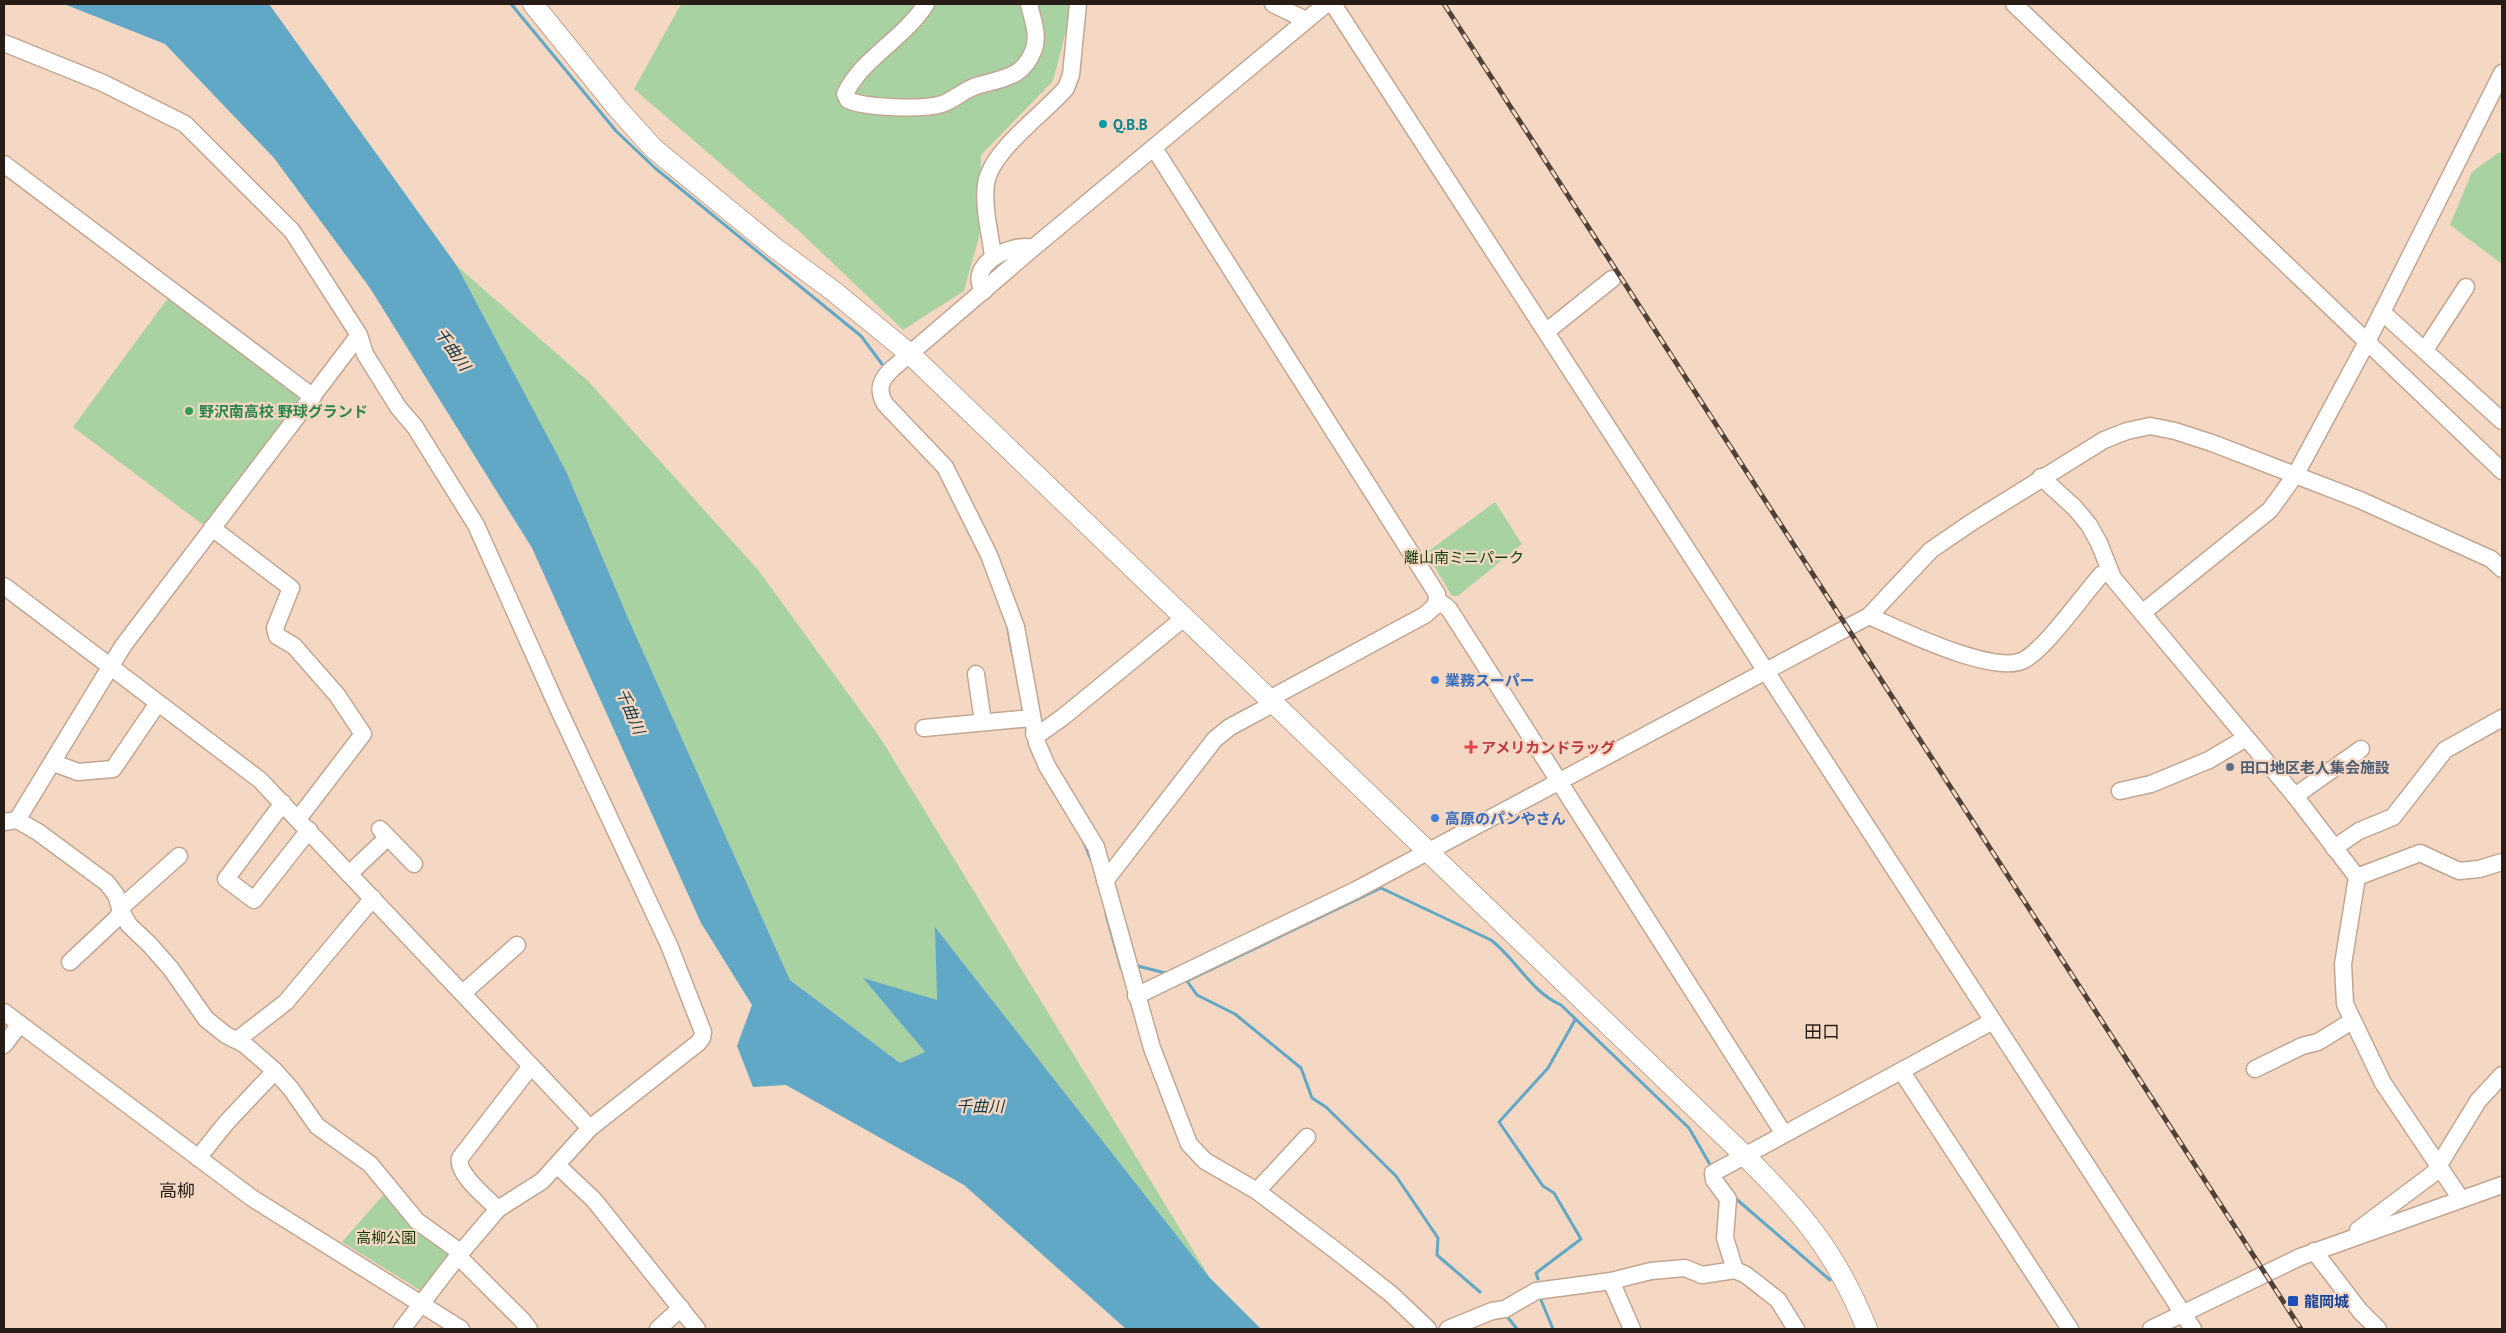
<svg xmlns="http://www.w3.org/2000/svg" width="2506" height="1333" viewBox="0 0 2506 1333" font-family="'PT Sans','Noto Sans JP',sans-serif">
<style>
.green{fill:#a9d2a3}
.water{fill:#60a8c5}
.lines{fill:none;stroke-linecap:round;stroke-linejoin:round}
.stream{stroke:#60a8c5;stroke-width:3}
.minor-casing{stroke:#c2a692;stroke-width:19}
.major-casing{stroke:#c2a692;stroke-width:22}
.minor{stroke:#fff;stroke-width:16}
.major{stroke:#fff;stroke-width:20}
.rail-casing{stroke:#504238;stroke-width:5}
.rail{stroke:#f5d8c3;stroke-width:3;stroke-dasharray:9;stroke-linecap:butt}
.culture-dot{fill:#0f9aa8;stroke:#f5d8c3;stroke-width:2}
.leisure-dot{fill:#2e9e5b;stroke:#f5d8c3;stroke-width:2}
.shop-dot{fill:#3f7fe0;stroke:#f5d8c3;stroke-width:2}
.health-dot{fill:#e0444e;stroke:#f5d8c3;stroke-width:2}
.service-dot{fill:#5c6f8a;stroke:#f5d8c3;stroke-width:2}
.transit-dot{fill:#1a4fb4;stroke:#f5d8c3;stroke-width:2}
.labels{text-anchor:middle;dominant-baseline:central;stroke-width:4.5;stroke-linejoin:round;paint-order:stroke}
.culture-label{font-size:15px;font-weight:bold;fill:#0d838f;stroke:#f5d8c3;text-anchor:start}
.leisure-label{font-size:15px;font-weight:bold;fill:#27864d;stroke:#f5d8c3;text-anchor:start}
.park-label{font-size:15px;fill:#103c0a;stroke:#f5d8c3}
.shop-label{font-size:15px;font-weight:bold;fill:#366cbe;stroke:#f5d8c3;text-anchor:start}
.health-label{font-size:15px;font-weight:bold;fill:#be3a42;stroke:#f5d8c3;text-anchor:start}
.service-label{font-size:15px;font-weight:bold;fill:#4e5e75;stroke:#f5d8c3;text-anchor:start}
.transit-label{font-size:15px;font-weight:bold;fill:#164399;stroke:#f5d8c3;text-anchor:start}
.water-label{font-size:16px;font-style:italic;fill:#153745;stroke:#f5d8c3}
.quarter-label{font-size:18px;fill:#281d16;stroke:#f5d8c3}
</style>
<rect width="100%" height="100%" fill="#f5d8c3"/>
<!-- green -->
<g class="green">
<path d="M681,4H1073L1053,81L981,155L979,237L964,291L903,330L800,232L634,89Z"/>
<path d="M2502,152V264L2450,225L2472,172L2498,153Z"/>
<path d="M457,266L588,381L759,571L881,739L1210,1278L936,928L937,1001L864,979L925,1052L900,1063L790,980L628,618L566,471Z"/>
<path d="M171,294L306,396L206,527L73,427Z"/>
<path d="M1495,502L1522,544L1458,596H1452L1426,553Z"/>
<path d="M385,1193L452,1253L423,1292L342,1242Z"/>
</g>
<!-- water -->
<path class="water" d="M64,4H269L457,266L566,471L628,618L790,980L900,1063L925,1052L863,978L937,1000L935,927L1210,1278L1261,1329H1126L964,1185L786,1085L753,1087L737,1046L752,1005L701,923L532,548L370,288L274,158L165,44Z"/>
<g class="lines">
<!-- stream -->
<g class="stream">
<path d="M511,4L616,131L655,168L861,336L882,364"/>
<path d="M1007,623L1012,652"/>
<path d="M1031,749L1039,766"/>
<path d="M1083,840L1091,860"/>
<path d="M1106,914L1121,968H1124"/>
<path d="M1134,965L1169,974"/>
<path d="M1183,979L1187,981L1381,888L1491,940C1517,960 1530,991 1561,1005L1689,1128L1712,1168"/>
<path d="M1187,981L1197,995L1235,1014L1301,1068L1312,1098L1326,1107L1396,1176L1438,1238L1437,1255L1480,1292"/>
<path d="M1734,1197L1830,1280"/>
<path d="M1538,1279L1536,1273L1581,1239L1554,1193L1543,1186L1499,1122L1548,1068L1575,1020"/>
<path d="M1541,1300L1553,1329"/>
<path d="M1505,1314L1517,1329"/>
</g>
<defs>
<g id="minor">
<path d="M926,4C904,39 863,57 845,94L848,100C865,108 924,110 942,104C954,100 964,90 976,86C1002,78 1023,79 1034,49C1039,34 1032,18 1029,4"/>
<path d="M1273,4L1306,20"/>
<path d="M1326,4L1033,248L892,369C880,380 877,390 885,404L945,467L989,555L1016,627L1037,743L1047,766L1096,847L1152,1048L1189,1144L1205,1161L1257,1191L1335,1250L1391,1294L1428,1329"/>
<path d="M1333,4L2193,1329"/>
<path d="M2014,4L2502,471"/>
<path d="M4,43L103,83L185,124L292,231L359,335L365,354L398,407L415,427L476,525L558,708L669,945L703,1032L702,1038L698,1043L590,1128L542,1181L498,1209L458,1256L402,1329"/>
<path d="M1154,148L1437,594L1436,605L1425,615L1269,699"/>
<path d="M4,164L313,397"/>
<path d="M993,256C990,233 983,207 986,184C991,150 1044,114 1066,88L1071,75L1078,4"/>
<path d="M984,291C965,266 1011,242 1033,248"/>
<path d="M2382,312L2502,421"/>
<path d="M1547,331L1612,279"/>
<path d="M2425,350L2466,287"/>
<path d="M2041,477L2075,508L2089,525L2099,543L2113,578L2295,796L2357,877"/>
<path d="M212,528L291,588L275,628L277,636L294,646L337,695L363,734L298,819"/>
<path d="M4,586L260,780L590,1128"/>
<path d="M1438,600L1449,609L1784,1134"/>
<path d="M2142,613L2270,510L2296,474L2367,342L2502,73"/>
<path d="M1869,616C1899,629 1994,676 2024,660C2047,647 2082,596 2101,575L2109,571"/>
<path d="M976,674L983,722"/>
<path d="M924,728L1032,718"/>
<path d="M1034,734L1042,732L1063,717L1184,618"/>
<path d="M54,763L78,772L113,769L158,703"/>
<path d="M2120,791L2151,784L2209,760L2246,738"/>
<path d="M2295,796L2361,749"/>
<path d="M283,803L226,879L254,900L309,830"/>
<path d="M17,820L123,646L359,335"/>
<path d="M4,822L17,820L38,832L107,883L116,895L121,911L129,925L150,945L171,969L206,1019L226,1035L244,1044L275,1071L291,1089L317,1126L370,1164L417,1221L460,1252"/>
<path d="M380,829L414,864"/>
<path d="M2334,848L2359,831L2393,817L2445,750L2502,718"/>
<path d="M349,874L387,838"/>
<path d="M2357,877L2343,964L2345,1004L2383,1083L2461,1199"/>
<path d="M2357,877L2420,853L2459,871L2479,869L2502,862"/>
<path d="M1105,881L1215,739L1230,727L1273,704"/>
<path d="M70,962L117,918L125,904L179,856"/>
<path d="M463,993L517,945"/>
<path d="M1136,996L1356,890L1869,616L1931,550L1972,522L2104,440L2127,431L2150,426L2175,431L2212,443L2360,500L2491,559L2502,569"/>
<path d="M4,1012L252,1198L461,1329"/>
<path d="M237,1040L286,1002L373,898"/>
<path d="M4,1045L20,1024"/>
<path d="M2255,1069L2302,1046L2318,1042L2352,1021"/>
<path d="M1902,1072L2070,1329"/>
<path d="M198,1158L226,1123L275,1071"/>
<path d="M558,1166L594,1200L697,1329"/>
<path d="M1257,1191L1307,1137"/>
<path d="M498,1209C487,1198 456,1174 460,1158L531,1066"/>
<path d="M2358,1230L2434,1173L2478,1101L2502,1075"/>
<path d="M2314,1251L2360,1311L2378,1329"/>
<path d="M458,1256L522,1320L529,1329"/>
<path d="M1735,1270L1725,1238L1728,1199L1714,1180L1713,1173L1993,1021"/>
<path d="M1611,1281L1632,1329"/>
<path d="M658,1329L681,1308"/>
<path d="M1448,1329L1492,1311L1505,1309L1536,1291L1611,1281L1651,1271L1685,1268L1702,1275L1735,1270L1746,1275L1778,1300L1796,1329"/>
<path d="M2151,1329L2300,1257L2502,1185"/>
</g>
<path id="major" d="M533,4L618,109L653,148L775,248L832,290L910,354L1744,1155C1802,1212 1836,1252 1867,1329"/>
</defs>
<!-- minor casing -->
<use href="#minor" class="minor-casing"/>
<!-- major casing -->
<use href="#major" class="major-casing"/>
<!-- minor -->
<use href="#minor" class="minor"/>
<!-- major -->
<use href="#major" class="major"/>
<defs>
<path id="rail" d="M1444,4L2301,1329"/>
</defs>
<!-- rail casing -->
<use href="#rail" class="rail-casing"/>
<!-- rail -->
<use href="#rail" class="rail"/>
</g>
<!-- markers -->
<circle class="culture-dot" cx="1103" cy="124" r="5"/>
<circle class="leisure-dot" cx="189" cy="411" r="5"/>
<g class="shop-dot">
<circle cx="1435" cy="680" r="5"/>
<circle cx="1435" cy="818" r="5"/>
</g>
<path class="health-dot" d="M1468.5 739.5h5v5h5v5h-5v5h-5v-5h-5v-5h5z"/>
<circle class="service-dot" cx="2230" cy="767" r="5"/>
<rect class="transit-dot" x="2287" y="1295" width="12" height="12" rx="2.5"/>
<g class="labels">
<!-- culture labels -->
<g class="culture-label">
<text x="1113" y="124">Q.B.B</text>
</g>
<!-- leisure labels -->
<g class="leisure-label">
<text x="199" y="411">野沢南高校 野球グランド</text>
</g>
<!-- park labels -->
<g class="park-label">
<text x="1464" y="557">離山南ミニパーク</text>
<text x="386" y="1237">高柳公園</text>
</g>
<!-- shop labels -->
<g class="shop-label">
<text x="1445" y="680">業務スーパー</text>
<text x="1445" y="818">高原のパンやさん</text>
</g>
<!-- health labels -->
<g class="health-label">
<text x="1481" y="747">アメリカンドラッグ</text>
</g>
<!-- service labels -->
<g class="service-label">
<text x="2240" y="767">田口地区老人集会施設</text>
</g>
<!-- transit labels -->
<g class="transit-label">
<text x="2304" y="1301">龍岡城</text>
</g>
<!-- water labels -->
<g class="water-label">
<text transform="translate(453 349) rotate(55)">千曲川</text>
<text transform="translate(631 711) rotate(67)">千曲川</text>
<text x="980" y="1106">千曲川</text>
</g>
<!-- quarter labels -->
<g class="quarter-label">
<text x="1822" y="1031">田口</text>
<text x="177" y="1190">高柳</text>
</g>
</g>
<!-- border -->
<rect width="2506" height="1333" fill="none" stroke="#281d16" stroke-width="10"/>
</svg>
